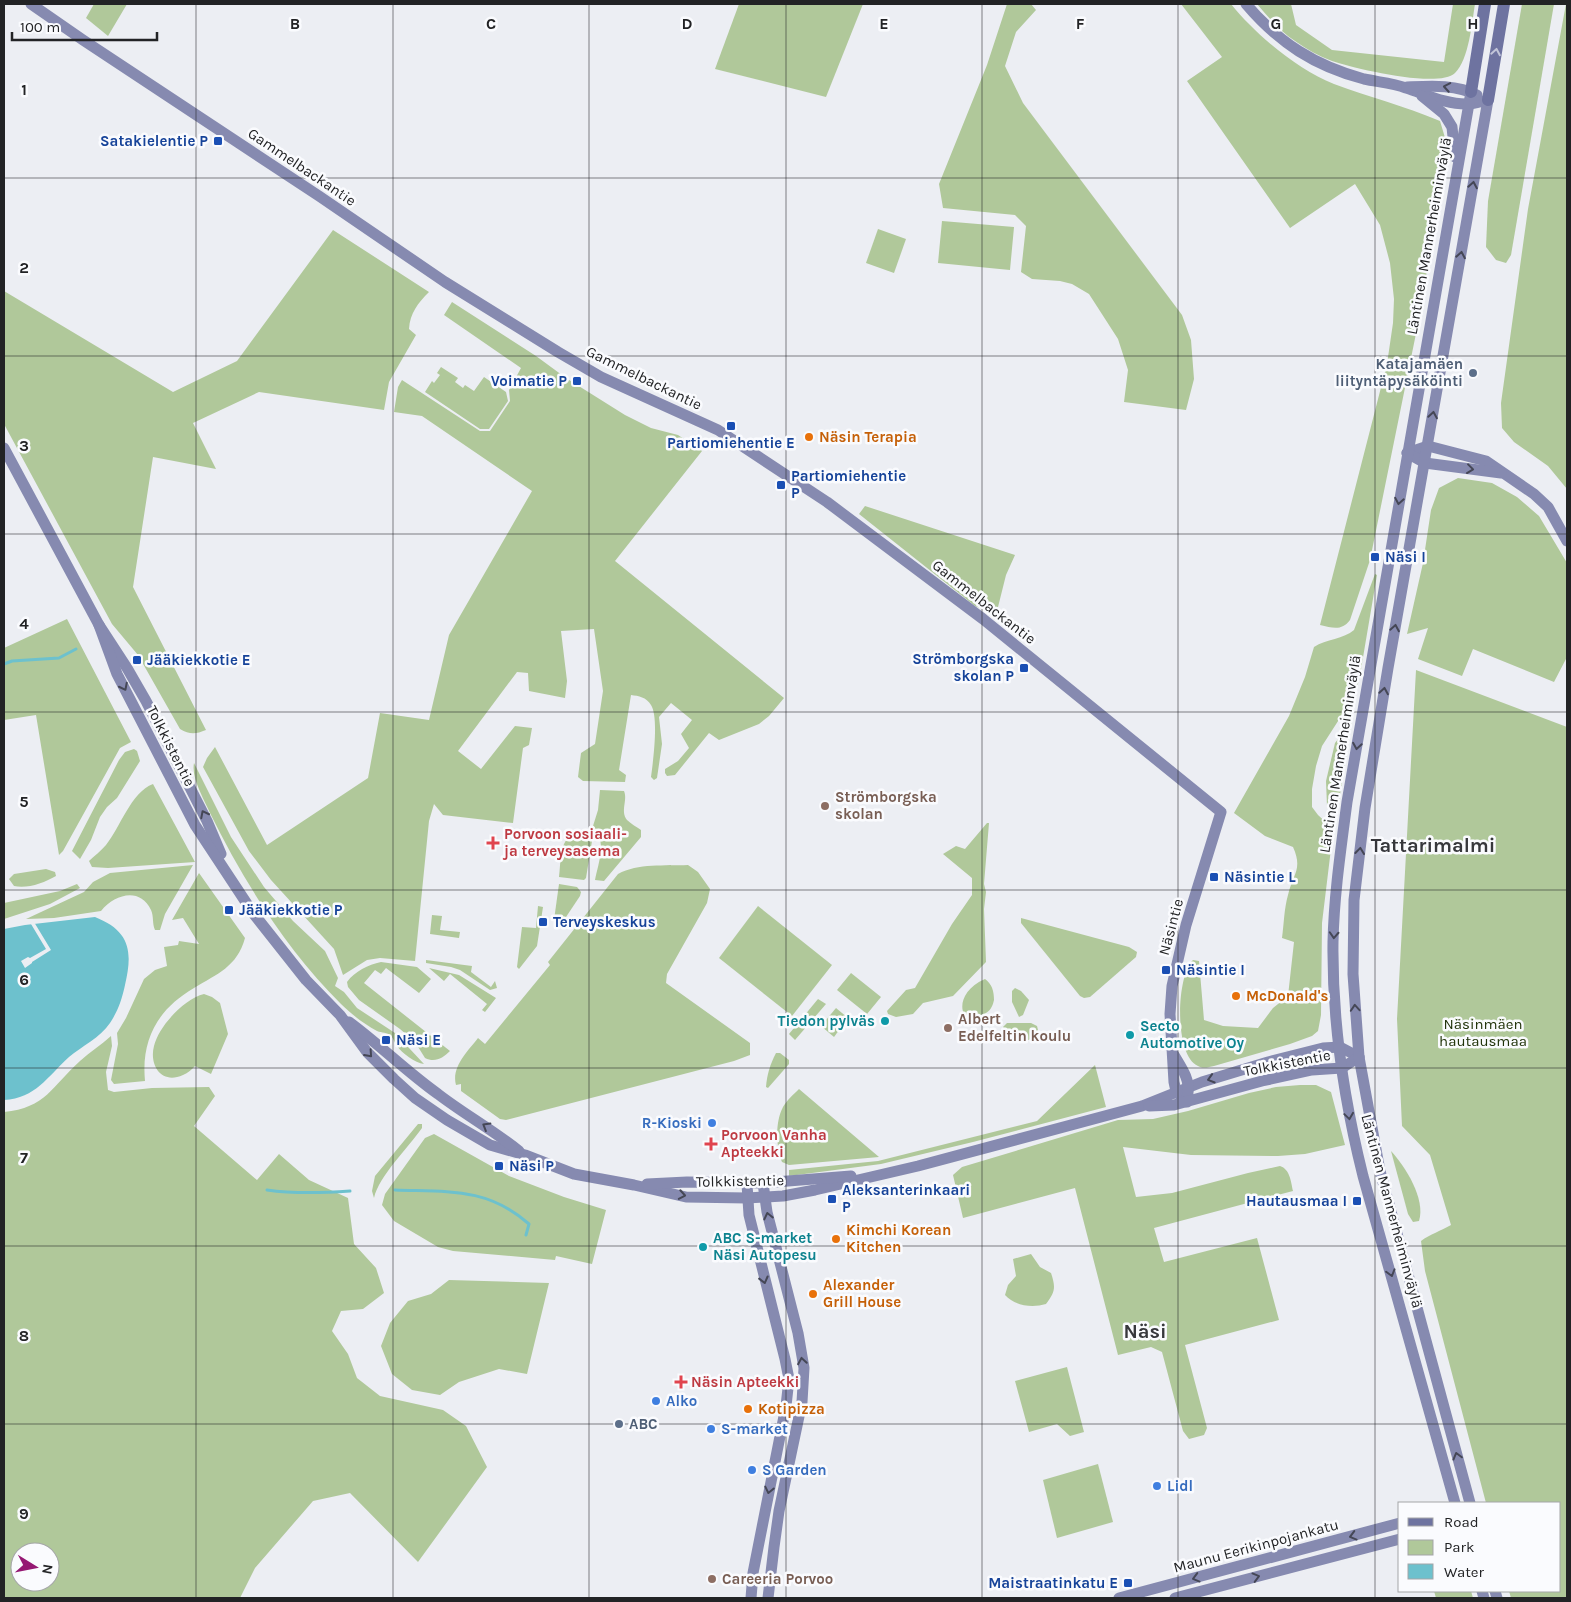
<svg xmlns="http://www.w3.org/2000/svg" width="1571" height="1602" viewBox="0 0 1571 1602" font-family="Karla,sans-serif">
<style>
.green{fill:#b0c89a;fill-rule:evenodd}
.water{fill:#6dc1cd}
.pier{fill:#eceef3}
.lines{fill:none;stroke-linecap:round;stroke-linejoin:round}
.stream{stroke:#6dc1cd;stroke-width:3}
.secondary{stroke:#868ab0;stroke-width:11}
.primary{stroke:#6e73a0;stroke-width:12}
.oneway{stroke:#c2c5d8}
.oneway2{stroke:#454756}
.grid{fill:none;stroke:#222325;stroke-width:1;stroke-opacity:0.55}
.transit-dot{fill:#1a4fb4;stroke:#fafbfe;stroke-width:2}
.service-dot{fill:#5c6f8a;stroke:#fafbfe;stroke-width:2}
.food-dot{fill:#e8710a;stroke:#fafbfe;stroke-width:2}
.education-dot{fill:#8d6e63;stroke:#fafbfe;stroke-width:2}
.health-dot{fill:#e0444e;stroke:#fafbfe;stroke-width:2}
.culture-dot{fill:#0f9aa8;stroke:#fafbfe;stroke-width:2}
.shop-dot{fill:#3f7fe0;stroke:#fafbfe;stroke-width:2}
.labels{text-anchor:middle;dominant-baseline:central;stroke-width:5;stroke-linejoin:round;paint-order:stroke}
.transit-label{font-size:15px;font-weight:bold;fill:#164399;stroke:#fafbfe;text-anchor:start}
.street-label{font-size:15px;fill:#222325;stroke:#fafbfe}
.service-label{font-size:15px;font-weight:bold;fill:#4e5e75;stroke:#fafbfe;text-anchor:end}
.food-label{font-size:15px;font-weight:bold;fill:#c56008;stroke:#fafbfe;text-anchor:start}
.education-label{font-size:15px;font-weight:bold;fill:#785e54;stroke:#fafbfe;text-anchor:start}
.health-label{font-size:15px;font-weight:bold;fill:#be3a42;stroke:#fafbfe;text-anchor:start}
.culture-label{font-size:15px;font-weight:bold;fill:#0d838f;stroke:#fafbfe;text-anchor:start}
.park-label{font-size:15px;fill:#21330a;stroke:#fafbfe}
.shop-label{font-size:15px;font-weight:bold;fill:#366cbe;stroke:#fafbfe;text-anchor:start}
.district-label{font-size:20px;font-weight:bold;fill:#37383c;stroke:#fafbfe}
.grid-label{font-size:16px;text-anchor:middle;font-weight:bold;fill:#222325;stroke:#fafbfe;stroke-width:5;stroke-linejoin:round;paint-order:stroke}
</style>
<rect width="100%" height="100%" fill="#eceef3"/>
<!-- green -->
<g class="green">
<path d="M94,4H127L108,36L86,18Z"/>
<path d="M739,4H863L826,97L715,69Z"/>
<path d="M1007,4H1031L1036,10L1016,32L1005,66L1023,103L1182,315L1191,340L1194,379L1186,410L1124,402L1128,370L1118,339L1089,294L1072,284L1060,281L1032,279L1021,272L1026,226L1015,215L943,208L939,184L987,65Z"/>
<path d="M1181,4H1231C1256,35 1297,69 1334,84C1369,97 1405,106 1440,121L1446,141L1422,304L1370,560L1350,620C1342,631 1333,628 1320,625L1387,364L1393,323L1394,299L1390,263L1380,225L1355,184L1290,228L1187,81L1222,57Z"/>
<path d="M1257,4H1291L1296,25L1332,50L1444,62L1453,4H1475C1472,22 1469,60 1455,73C1438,89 1353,68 1332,61C1319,56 1306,49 1295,41C1280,31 1268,17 1257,4Z"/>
<path d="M1522,4H1554L1511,255L1506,263L1496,260L1486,247L1488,201Z"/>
<path d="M1566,4H1567V489L1548,466L1514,442L1502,428L1501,403L1528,209Z"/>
<path d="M942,221L1014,227L1010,270L938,263Z"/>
<path d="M878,229L906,239L894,273L866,263Z"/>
<path d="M333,230L429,292C418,303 410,313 409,329L416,335L389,382L384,410L259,392L193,423L216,469L153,457L133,587L206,730C196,734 190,735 180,729L138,655L112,624L4,424V291L173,392L237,361Z"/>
<path d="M452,302L536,356L566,378L625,415L651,428L678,435L702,451L615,561L784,698L769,716L759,724L719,740L709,733L675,775L667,776L665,773V769L678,761L689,748L681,734L692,720L671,703L659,717L662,744L657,778L654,780L651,777C653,762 659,717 651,705C646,697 639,696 631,695L619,770L626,775L625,782L583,781L578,777L581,753L595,744L603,691L594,629L561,631L567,681L565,698L529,691L528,673L517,672L458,751L481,769L515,726L532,728L529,745L523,748L513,823L443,815L434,804L429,821L415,961L380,958L367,960L343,975L334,949L271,880L249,851L203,767L207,758L215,747L267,845L368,778L380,713L429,720L449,635L532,491L422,416L394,412L398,387L402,380L480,431H490L510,401L509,390L521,368L444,315Z"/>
<path d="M441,367L458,378L455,382L463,388L465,385L474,391L484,377L506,392L508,401L489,429H480L425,392L432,381L434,383L440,375L437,373Z"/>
<path d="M1458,478L1492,483L1517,497L1539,516L1567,563V657L1554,682L1473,649L1462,676L1418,659L1428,628L1407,634L1423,563L1431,510L1439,488Z"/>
<path d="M865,506L1015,555L1006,575L996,615L975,606L859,514Z"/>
<path d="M1375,574L1377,575L1359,681L1349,704L1322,746L1316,766L1312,789V807L1318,815L1332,828L1333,832L1322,923L1321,1015L1318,1031L1312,1036L1290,1044L1214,1066C1209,1067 1203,1069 1198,1066C1174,1056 1176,976 1193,960L1199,961L1204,1020L1223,1026L1258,1028L1273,1008L1288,996L1294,942L1282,938C1284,924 1284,909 1288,895C1293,874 1303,869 1293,847L1265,836L1234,813L1289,716L1305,677L1314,647C1326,639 1344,639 1354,630Z"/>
<path d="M67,619L131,742L120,748L63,851L59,855L36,715L4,720V648Z"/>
<path d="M1416,670L1567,727V1598H1511L1509,1591H1560V1503H1486L1425,1271L1421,1241C1430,1234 1441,1231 1451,1225L1430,1155L1402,1126L1397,1019Z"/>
<path d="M1352,721L1337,813L1327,806L1326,781L1335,743Z"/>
<path d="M134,749L137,751L140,761L117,798L107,807L100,817L91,840L80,859L72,851L119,760L125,752Z"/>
<path d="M194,763L231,837L264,887L293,921L325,951L338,978L335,986L344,992L357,1008L395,1033L424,1064C415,1063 402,1053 397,1046C394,1042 394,1039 391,1036C387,1032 382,1033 377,1031C364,1024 351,1014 341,1004C286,949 244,882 210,813C204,799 191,778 194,763Z"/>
<path d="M153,784L195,862L108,868L92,867L89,861C94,856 101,851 106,845C120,828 131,792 153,784Z"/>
<path d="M600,790L624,791C628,800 620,811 627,820C631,824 637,827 641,830V837L604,881L595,880C599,861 607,841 593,826L598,810Z"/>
<path d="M987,823H989L984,884L986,892L984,909L986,962L953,996L923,1003L913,1014L896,1017L888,1014L887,1011L906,990L915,988L952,924L972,895V878L943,854L956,846L965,849Z"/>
<path d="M573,835L589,838L592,841L586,878L584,880L559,877C561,864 559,840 573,835Z"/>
<path d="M193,865L165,914L160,930H155C152,923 154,917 151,910C140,887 115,894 101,911L54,918L26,919L84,892L93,882L110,873Z"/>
<path d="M688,865L698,872L710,889L707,903L667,974L666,983L750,1043V1055L734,1061L506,1120L500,1119L461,1091V1084L456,1085C451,1067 468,1051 478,1038L485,1044L550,965L548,962L618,874C638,863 665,866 688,865Z"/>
<path d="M46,869L55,872L56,876C44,883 27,889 14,886L9,879L14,874Z"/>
<path d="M199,873L245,938C237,967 217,974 194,988C158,1009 141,1039 145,1081L114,1084L111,1080L118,1044L117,1033L126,1018L144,979L155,970L167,966L164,947L178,945L179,941L199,944L183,918L172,920Z"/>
<path d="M77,884L80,888L50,904L4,919V903L60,891Z"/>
<path d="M559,884L577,887L581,892L580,896L562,923L557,924L554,922V920Z"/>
<path d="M538,906L543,907L537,946L519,969L517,967L522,927L536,928Z"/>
<path d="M758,906L832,965L792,1016L719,958Z"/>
<path d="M432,915L442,916L440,930L460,932L459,938L430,934Z"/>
<path d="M1021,918L1129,947L1137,952L1136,957L1090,997L1084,998L1080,996L1021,923Z"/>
<path d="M426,960L472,966L471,972L491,987L495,981L497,988L490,990L460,970L451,967L426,963Z"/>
<path d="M381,962L417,967L431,979L419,993L386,968L381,974L375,970L364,983L450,1051C443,1058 435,1063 425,1058L415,1042L400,1029L359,1000L348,987L347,982C355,971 368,965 381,962Z"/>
<path d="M429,968L459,975L496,998L485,1012L482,1010L487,1004L450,974L444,981Z"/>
<path d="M851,973L881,997L867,1014L837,990Z"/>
<path d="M985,979C992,984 994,991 994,1000C993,1005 991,1010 986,1013C962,1034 948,995 985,979Z"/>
<path d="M1015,988L1021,991L1029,1000L1023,1015L1019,1017L1012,1002V991Z"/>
<path d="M204,994L212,997L220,1003L228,1034L211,1074L195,1066C192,1069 188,1073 183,1075C161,1085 149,1065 154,1046C159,1026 184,999 204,994Z"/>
<path d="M818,999L826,1004L795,1040L789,1034Z"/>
<path d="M836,1008L848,1018L834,1037L821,1026Z"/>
<path d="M1007,1023H1031L1037,1026L1038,1030C1029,1048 1011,1042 1003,1027Z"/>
<path d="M111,1036L112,1046L106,1072L108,1090L114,1092L152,1088L209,1087L215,1096L194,1126L257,1180L279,1154L309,1180L348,1198L354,1244L376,1268L384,1293L363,1309L341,1311L332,1331L348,1354L357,1378L380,1396L443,1410L466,1426L487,1467L418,1562L350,1493L313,1501L255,1568L240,1598H4V1112C46,1108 52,1086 80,1061C90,1052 101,1045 111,1036ZM20,1552H50V1582H20Z"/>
<path d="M776,1053H780L789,1060V1064L768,1088L766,1087C767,1074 770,1065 776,1053Z"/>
<path d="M1095,1065L1106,1107L973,1142L881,1164L789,1176V1170L878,1161L1037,1121Z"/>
<path d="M1300,1085H1316L1331,1092L1345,1145L1305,1154L1278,1156L1191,1155L1123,1147L1136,1197L1172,1193L1248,1173L1280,1166C1290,1169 1291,1182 1293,1191L1154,1228L1164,1262L1257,1238L1279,1320L1185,1345L1207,1428L1204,1435L1189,1439L1183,1431L1162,1352L1151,1347L1118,1355L1075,1188L963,1218L953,1175L962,1167L1118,1120L1153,1119L1188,1111L1249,1093L1276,1087Z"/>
<path d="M799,1089L879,1157L789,1165L782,1162C776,1146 775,1122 783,1107C787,1100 794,1094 799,1089Z"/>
<path d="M418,1124H422V1128C408,1148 379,1176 374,1198L372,1191L375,1176Z"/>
<path d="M434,1134L509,1176L564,1197L606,1210L592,1264L556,1256L555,1260L453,1251L438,1247L394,1221L382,1205L385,1194L425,1138Z"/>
<path d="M1391,1151C1405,1166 1426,1199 1419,1221L1413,1222L1408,1214Z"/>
<path d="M1031,1254L1040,1267L1051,1273C1056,1288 1055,1292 1046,1304C1032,1308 1015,1306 1005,1295L1008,1285L1016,1276L1013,1259Z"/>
<path d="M449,1280L549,1283L527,1374L499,1369L459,1382L440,1395L412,1390L392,1374L381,1346L390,1323L408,1301L431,1294Z"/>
<path d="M1067,1367L1084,1432L1070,1436L1057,1424L1029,1432L1015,1381Z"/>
<path d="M1098,1464L1113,1522L1057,1538L1043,1480Z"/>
<path d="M1434,1591H1471L1473,1598H1436Z"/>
</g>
<!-- water -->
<path class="water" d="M95,917C130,931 133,951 125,985C122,999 118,1011 110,1023C100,1038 82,1046 69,1057C47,1077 36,1098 4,1100V929L25,925Z"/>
<!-- pier -->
<path class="pier" d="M34,922L51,950L32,962V963L25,968L21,961L28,957L30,958L46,949L31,924Z"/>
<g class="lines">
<!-- stream -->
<g class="stream">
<path d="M4,664L12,661L59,658L76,649"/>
<path d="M267,1190C295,1194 322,1193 350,1191"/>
<path d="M395,1190C448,1192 487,1187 529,1224L526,1235"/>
</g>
<!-- secondary -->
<g class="secondary">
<path d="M31,4L83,40L319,196L445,282L558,352L601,377L718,430L827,502L983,619L1221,812L1186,925L1172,986L1170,1014L1174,1082L1176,1091L1187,1102"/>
<path d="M1246,4C1279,43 1315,66 1364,79C1378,82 1393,83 1406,88C1425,94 1447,105 1469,104C1475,104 1482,101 1488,100"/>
<path d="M1407,87C1430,86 1456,84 1477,95"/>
<path d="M1422,96L1444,114L1452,127L1455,157"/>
<path d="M4,448L99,625L127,668L146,701L207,821L221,854"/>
<path d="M1407,453L1428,446L1486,461L1534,494L1548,507L1567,541"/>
<path d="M1407,453L1425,463L1501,473"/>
<path d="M99,625L117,674L195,825L253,913L306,980L340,1015L367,1052L394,1079L415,1098L447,1120L490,1145L525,1155L574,1174L634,1185L686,1197L747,1198L783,1196L815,1190L918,1166L1142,1106L1202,1082L1268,1062L1323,1048L1340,1047L1359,1057"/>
<path d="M349,1022C380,1045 407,1072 438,1094C464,1114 493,1130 519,1151"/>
<path d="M1174,1055C1181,1067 1190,1079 1188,1093"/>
<path d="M1149,1106L1174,1105L1262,1081L1312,1070L1342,1068L1359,1057"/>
<path d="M763,1183L767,1212L798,1333L804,1368L802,1402L779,1511L774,1547L768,1598"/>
<path d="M647,1184L687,1182L763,1183L851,1176"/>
<path d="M747,1184L749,1215L785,1359L789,1379L786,1406L753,1573L751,1598"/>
<path d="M1455,1503L1363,1176C1344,1100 1332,1021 1333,942C1334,895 1341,848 1347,802L1471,92"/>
<path d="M1470,1503L1380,1171L1359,1057L1353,974L1354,900L1365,808L1388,668L1488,100"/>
<path d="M1482,1591L1484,1598"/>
<path d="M1495,1591L1497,1598"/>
<path d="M1119,1598L1400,1523"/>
<path d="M1175,1598L1400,1539"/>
</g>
<!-- primary -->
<g class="primary">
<path d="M1471,92L1485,4"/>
<path d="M1488,100L1504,4"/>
</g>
</g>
<!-- one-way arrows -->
<defs><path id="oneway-chevron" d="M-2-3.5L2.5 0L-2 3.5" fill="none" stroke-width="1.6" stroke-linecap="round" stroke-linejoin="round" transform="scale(1.25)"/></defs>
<use class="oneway" href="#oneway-chevron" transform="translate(1496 52) rotate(-80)"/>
<g class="oneway2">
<use href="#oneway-chevron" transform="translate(1447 87) rotate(-170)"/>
<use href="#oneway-chevron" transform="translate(1473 185) rotate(-80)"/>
<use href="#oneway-chevron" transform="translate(1461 255) rotate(-80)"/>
<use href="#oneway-chevron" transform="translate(1433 415) rotate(-81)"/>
<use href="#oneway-chevron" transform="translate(1470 469) rotate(7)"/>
<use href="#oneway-chevron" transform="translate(1399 501) rotate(100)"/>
<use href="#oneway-chevron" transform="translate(1395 628) rotate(-80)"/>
<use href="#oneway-chevron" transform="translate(124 687) rotate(63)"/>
<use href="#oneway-chevron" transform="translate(1384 691) rotate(-81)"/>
<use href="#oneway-chevron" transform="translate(1357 746) rotate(99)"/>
<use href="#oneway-chevron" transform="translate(204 814) rotate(-117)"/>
<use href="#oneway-chevron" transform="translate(1360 851) rotate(-83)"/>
<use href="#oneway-chevron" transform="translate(1334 935) rotate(93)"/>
<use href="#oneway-chevron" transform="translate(1355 1008) rotate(-94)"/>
<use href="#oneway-chevron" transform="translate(369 1054) rotate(48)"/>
<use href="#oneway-chevron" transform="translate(1211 1079) rotate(163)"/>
<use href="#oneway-chevron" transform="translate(1349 1116) rotate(82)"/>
<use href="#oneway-chevron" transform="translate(486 1126) rotate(-149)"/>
<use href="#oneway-chevron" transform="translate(682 1195) rotate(10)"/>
<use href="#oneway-chevron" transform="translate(768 1216) rotate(-103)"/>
<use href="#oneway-chevron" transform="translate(1391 1273) rotate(74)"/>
<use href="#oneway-chevron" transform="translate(764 1280) rotate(76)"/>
<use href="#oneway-chevron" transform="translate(802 1361) rotate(-99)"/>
<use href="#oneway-chevron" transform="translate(1457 1456) rotate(-105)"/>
<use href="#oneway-chevron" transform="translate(769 1490) rotate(102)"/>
<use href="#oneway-chevron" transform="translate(1353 1536) rotate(165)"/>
<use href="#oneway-chevron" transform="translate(1256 1577) rotate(-15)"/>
<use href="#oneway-chevron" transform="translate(1196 1578) rotate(165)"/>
</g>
<!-- grid -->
<path class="grid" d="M196,4V1598M393,4V1598M589,4V1598M786,4V1598M982,4V1598M1178,4V1598M1375,4V1598M4,178H1567M4,356H1567M4,534H1567M4,712H1567M4,890H1567M4,1068H1567M4,1246H1567M4,1424H1567"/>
<!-- markers -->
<g class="transit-dot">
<rect x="213" y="136" width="10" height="10" rx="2.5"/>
<rect x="572" y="376" width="10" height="10" rx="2.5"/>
<rect x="726" y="421" width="10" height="10" rx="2.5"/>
<rect x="776" y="480" width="10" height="10" rx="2.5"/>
<rect x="1370" y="552" width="10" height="10" rx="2.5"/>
<rect x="132" y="655" width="10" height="10" rx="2.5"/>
<rect x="1019" y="663" width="10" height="10" rx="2.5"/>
<rect x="1209" y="872" width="10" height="10" rx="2.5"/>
<rect x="224" y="905" width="10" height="10" rx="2.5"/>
<rect x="538" y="917" width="10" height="10" rx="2.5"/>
<rect x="1161" y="965" width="10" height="10" rx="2.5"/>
<rect x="381" y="1035" width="10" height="10" rx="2.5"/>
<rect x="494" y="1161" width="10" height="10" rx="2.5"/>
<rect x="827" y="1194" width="10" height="10" rx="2.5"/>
<rect x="1352" y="1196" width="10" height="10" rx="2.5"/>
<rect x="1123" y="1578" width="10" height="10" rx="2.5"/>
</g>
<g class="service-dot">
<circle cx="1473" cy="373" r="5"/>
<circle cx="619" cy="1424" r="5"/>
</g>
<g class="food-dot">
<circle cx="809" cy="437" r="5"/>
<circle cx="1236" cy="996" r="5"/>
<circle cx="836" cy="1239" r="5"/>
<circle cx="813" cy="1294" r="5"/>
<circle cx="748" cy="1409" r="5"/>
</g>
<g class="education-dot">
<circle cx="825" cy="806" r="5"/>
<circle cx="948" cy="1028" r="5"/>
<circle cx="712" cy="1579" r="5"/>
</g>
<g class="health-dot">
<path d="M490.5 835.5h5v5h5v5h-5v5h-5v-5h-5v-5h5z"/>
<path d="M708.5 1136.5h5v5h5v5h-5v5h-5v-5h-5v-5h5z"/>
<path d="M678.5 1374.5h5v5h5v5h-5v5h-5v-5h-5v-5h5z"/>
</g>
<g class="culture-dot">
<circle cx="885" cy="1021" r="5"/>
<circle cx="1130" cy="1035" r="5"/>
<circle cx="703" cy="1247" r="5"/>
</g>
<g class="shop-dot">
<circle cx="712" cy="1123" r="5"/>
<circle cx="656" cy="1401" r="5"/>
<circle cx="711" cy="1429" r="5"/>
<circle cx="752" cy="1470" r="5"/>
<circle cx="1157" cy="1486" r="5"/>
</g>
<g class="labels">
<!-- transit labels -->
<g class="transit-label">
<text x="208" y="141" text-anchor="end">Satakielentie P</text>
<text x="567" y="381" text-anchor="end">Voimatie P</text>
<text x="731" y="443" text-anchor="middle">Partiomiehentie E</text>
<text x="791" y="476">Partiomiehentie<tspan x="791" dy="17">P</tspan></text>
<text x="1385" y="557">Näsi I</text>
<text x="1014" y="659" text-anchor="end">Strömborgska<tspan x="1014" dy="17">skolan P</tspan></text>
<text x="147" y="660">Jääkiekkotie E</text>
<text x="1224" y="877">Näsintie L</text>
<text x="239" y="910">Jääkiekkotie P</text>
<text x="553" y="922">Terveyskeskus</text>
<text x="1176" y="970">Näsintie I</text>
<text x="396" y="1040">Näsi E</text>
<text x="509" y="1166">Näsi P</text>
<text x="842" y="1190">Aleksanterinkaari<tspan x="842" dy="17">P</tspan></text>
<text x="1347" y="1201" text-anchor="end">Hautausmaa I</text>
<text x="1118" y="1583" text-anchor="end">Maistraatinkatu E</text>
</g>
<!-- street labels -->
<g class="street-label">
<text transform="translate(302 167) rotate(34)">Gammelbackantie</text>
<text transform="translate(1429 236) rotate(-80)">Läntinen Mannerheiminväylä</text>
<text transform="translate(644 378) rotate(26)">Gammelbackantie</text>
<text transform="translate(984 602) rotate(38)">Gammelbackantie</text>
<text transform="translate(171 746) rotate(63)">Tolkkistentie</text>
<text transform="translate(1340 754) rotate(-81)">Läntinen Mannerheiminväylä</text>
<text transform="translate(1171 927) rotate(-75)">Näsintie</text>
<text transform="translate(1287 1063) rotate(-11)">Tolkkistentie</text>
<text transform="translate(740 1181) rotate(-1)">Tolkkistentie</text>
<text transform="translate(1392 1211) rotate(75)">Läntinen Mannerheiminväylä</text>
<text transform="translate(1256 1546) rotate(-15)">Maunu Eerikinpojankatu</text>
</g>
<!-- service labels -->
<g class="service-label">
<text x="1463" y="364">Katajamäen<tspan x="1463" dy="17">liityntäpysäköinti</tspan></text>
<text x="629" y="1424" text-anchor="start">ABC</text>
</g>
<!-- food labels -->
<g class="food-label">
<text x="819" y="437">Näsin Terapia</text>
<text x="1246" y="996">McDonald's</text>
<text x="846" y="1230">Kimchi Korean<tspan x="846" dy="17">Kitchen</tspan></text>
<text x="823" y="1285">Alexander<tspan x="823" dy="17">Grill House</tspan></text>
<text x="758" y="1409">Kotipizza</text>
</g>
<!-- education labels -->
<g class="education-label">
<text x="835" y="797">Strömborgska<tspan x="835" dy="17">skolan</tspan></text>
<text x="958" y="1019">Albert<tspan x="958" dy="17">Edelfeltin koulu</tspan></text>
<text x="722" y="1579">Careeria Porvoo</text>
</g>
<!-- health labels -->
<g class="health-label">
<text x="504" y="834">Porvoon sosiaali-<tspan x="504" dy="17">ja terveysasema</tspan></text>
<text x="721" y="1135">Porvoon Vanha<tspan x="721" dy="17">Apteekki</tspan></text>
<text x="691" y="1382">Näsin Apteekki</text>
</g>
<!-- culture labels -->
<g class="culture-label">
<text x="875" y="1021" text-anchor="end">Tiedon pylväs</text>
<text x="1140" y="1026">Secto<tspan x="1140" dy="17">Automotive Oy</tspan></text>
<text x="713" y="1238">ABC S-market<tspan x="713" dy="17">Näsi Autopesu</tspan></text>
</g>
<!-- park labels -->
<g class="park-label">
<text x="1483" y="1024">Näsinmäen<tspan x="1483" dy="17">hautausmaa</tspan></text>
</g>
<!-- shop labels -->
<g class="shop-label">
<text x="702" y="1123" text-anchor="end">R-Kioski</text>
<text x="666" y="1401">Alko</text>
<text x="721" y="1429">S-market</text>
<text x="762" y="1470">S Garden</text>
<text x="1167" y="1486">Lidl</text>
</g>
<!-- district labels -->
<g class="district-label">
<text x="1433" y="845">Tattarimalmi</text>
<text x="1145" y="1331">Näsi</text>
</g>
</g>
<g class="grid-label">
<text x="295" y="29">B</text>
<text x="491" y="29">C</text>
<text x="687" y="29">D</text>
<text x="884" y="29">E</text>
<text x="1080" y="29">F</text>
<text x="1276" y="29">G</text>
<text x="1473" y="29">H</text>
<text x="24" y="95">1</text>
<text x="24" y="273">2</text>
<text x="24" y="451">3</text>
<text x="24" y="629">4</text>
<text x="24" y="807">5</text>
<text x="24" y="985">6</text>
<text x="24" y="1163">7</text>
<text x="24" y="1341">8</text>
<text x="24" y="1519">9</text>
</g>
<!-- border -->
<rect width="1571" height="1602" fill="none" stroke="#222325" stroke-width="10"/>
<!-- legend -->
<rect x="1398" y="1502" width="162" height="90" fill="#fafbfe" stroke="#a4a5a7"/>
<rect x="1408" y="1518" width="25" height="8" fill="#6e73a0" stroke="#a4a5a7"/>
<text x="1444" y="1527" font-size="15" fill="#222325">Road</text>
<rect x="1408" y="1540" width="25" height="15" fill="#b0c89a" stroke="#a4a5a7"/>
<text x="1444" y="1552" font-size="15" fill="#222325">Park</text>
<rect x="1408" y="1564" width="25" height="15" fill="#6dc1cd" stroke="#a4a5a7"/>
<text x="1444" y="1577" font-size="15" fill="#222325">Water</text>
<!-- north arrow -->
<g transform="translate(35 1567) rotate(100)"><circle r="24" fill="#fafbfe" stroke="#a4a5a7"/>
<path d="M0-4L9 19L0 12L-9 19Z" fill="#951873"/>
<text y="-8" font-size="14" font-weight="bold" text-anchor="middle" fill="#222325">N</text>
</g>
<!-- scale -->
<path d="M12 32v8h145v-8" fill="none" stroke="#222325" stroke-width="2.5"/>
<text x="20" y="32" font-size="15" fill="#222325" stroke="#fafbfe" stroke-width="4" paint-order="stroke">100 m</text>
</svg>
